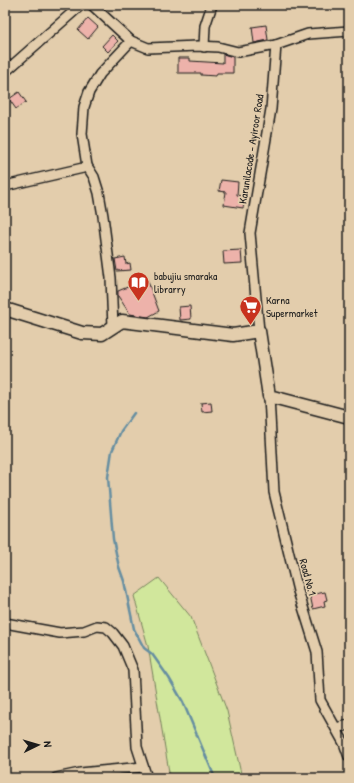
<svg xmlns="http://www.w3.org/2000/svg" width="354" height="783" viewBox="0 0 354 783" font-family="'Patrick Hand',sans-serif">
<style>
.green{fill:#d1e79c;stroke:#76825c}
.lines{fill:none;stroke-linecap:round;stroke-linejoin:round}
.stream{stroke:#668ea1;stroke-width:2.5}
.building{fill:#edb2aa;stroke:#1c1c1c}
.minor-casing{stroke:#1c1c1c;stroke-width:12}
.major-casing{stroke:#1c1c1c;stroke-width:15}
.minor{stroke:#e3cdac;stroke-width:9}
.major{stroke:#e3cdac;stroke-width:12}
.labels{text-anchor:middle;dominant-baseline:central;stroke-width:3.5;stroke-linejoin:round;paint-order:stroke}
.street-label{font-size:11px;fill:#1c1c1c;stroke:#e3cdac}
.poi-label{font-size:11px;fill:#1c1c1c;stroke:#e3cdac;text-anchor:start}
</style>
<rect width="100%" height="100%" fill="#e3cdac"/>
<filter id="ink" filterUnits="userSpaceOnUse"><feTurbulence type="fractalNoise" baseFrequency=".025" numOctaves="2"/><feDisplacementMap in="SourceGraphic" scale="8" xChannelSelector="R" yChannelSelector="G"/><feConvolveMatrix kernelMatrix="1 2 1 2 8 2 1 2 1" color-interpolation-filters="sRGB"/></filter>
<g filter="url(#ink)">
<!-- green -->
<path class="green" d="M159,578L191,617L227,711L242,778H170L148,646L134,596Z"/>
<g class="lines">
<!-- stream -->
<path class="stream" d="M134,413L121,431L112,451L108,477L113,539L119,567L124,581L134,629L144,648L152,654L169,678L183,702L215,778"/>
</g>
<!-- building -->
<g class="building">
<path d="M88,18L98,27L88,39L78,30Z"/>
<path d="M266,25L268,40L254,43L252,27Z"/>
<path d="M112,35L118,41L108,52L102,46Z"/>
<path d="M223,54L233,57V73H217L216,76L201,75V73H178V58H190V61L223,63Z"/>
<path d="M19,92L26,102L16,109L9,99Z"/>
<path d="M221,180L238,182L237,195L245,197L243,208L224,205L226,192L219,191Z"/>
<path d="M241,250L242,263L224,264L223,251Z"/>
<path d="M125,257L126,264L130,263L131,270L117,271L115,259Z"/>
<path d="M147,279L159,311L148,317L130,314L118,296V291Z"/>
<path d="M190,306L191,319L180,320L179,307Z"/>
<path d="M211,402L212,411L202,412L201,403Z"/>
<path d="M325,592L327,600L324,601L325,606L313,609L310,595Z"/>
</g>
<g class="lines">
<defs>
<g id="minor">
<path d="M92,5L131,41L148,48L198,46L218,47L238,52L276,45"/>
<path d="M204,47L205,26L212,5"/>
<path d="M5,72L81,5"/>
<path d="M5,186L83,168L87,166"/>
<path d="M113,327L111,278L103,216L99,193L94,177L87,166L82,134L84,107L89,92L100,74L131,41"/>
<path d="M259,331L250,233L271,109L276,45L308,34L349,31"/>
<path d="M269,396L274,492L298,591L317,652L320,700L344,743L349,757"/>
<path d="M5,623L60,633L84,631L97,626L106,627L113,633L123,646L133,670L137,747L147,778"/>
<path d="M336,728L349,725"/>
<path d="M56,778L80,773L143,767"/>
</g>
<path id="major" d="M5,309L82,333L102,334L122,321L233,335L259,331L269,396L349,417"/>
</defs>
<!-- minor casing -->
<use href="#minor" class="minor-casing"/>
<!-- major casing -->
<use href="#major" class="major-casing"/>
<!-- minor -->
<use href="#minor" class="minor"/>
<!-- major -->
<use href="#major" class="major"/>
</g>
</g>
<!-- icons -->
<defs>
<symbol id="library-pin" viewBox="-11 -11 22 30"><path d="M0 17L-7.5 6A9.5 9.5 0 1 1 7.5 6Z" fill="#c8321e" stroke="#e3cdac"/><path d="M-6-4Q-3-5.5-.7-3.5V5Q-3 3-6 4ZM6-4Q3-5.5 .7-3.5V5Q3 3 6 4Z" fill="#fff"/></symbol>
<symbol id="supermarket-pin" viewBox="-11 -11 22 30"><path d="M0 17L-7.5 6A9.5 9.5 0 1 1 7.5 6Z" fill="#c8321e" stroke="#e3cdac"/><path d="M-6-5.5h2.5l.6 2H6L4.5 2H-2.5L-4.4-4H-6ZM-1.5 3.2a1.3 1.3 0 1 0 .1 0ZM3 3.2a1.3 1.3 0 1 0 .1 0Z" fill="#fff"/></symbol>
</defs>
<g fill-rule="evenodd">
<use href="#library-pin" x="126" y="270" width="25" height="34"/>
<use href="#supermarket-pin" x="238" y="294" width="25" height="34"/>
</g>
<g class="labels">
<!-- street labels -->
<g class="street-label">
<text transform="translate(251 149) rotate(-81)">Karunilacode - Ayiroor Road</text>
<text transform="translate(308 577) rotate(75)">Road No.1</text>
</g>
<!-- poi labels -->
<g class="poi-label">
<text x="154" y="276">babujiu smaraka<tspan x="154" dy="13">librarry</tspan></text>
<text x="266" y="300">Karna<tspan x="266" dy="13">Supermarket</tspan></text>
</g>
</g>
<!-- margin -->
<rect width="354" height="783" fill="none" stroke="#e3cdac" stroke-width="20"/>
<rect x="10" y="10" width="334" height="763" fill="none" stroke="#1c1c1c" stroke-width="1.5" filter="url(#ink)"/>
<!-- north arrow -->
<g transform="translate(38 745) rotate(85)" stroke="#e3cdac" stroke-width="3" paint-order="stroke">
<path d="M0-3L7 15L0 10L-7 15Z" fill="#1c1c1c"/>
<text y="-6" font-size="11" font-weight="bold" text-anchor="middle" fill="#1c1c1c">N</text>
</g>
</svg>
